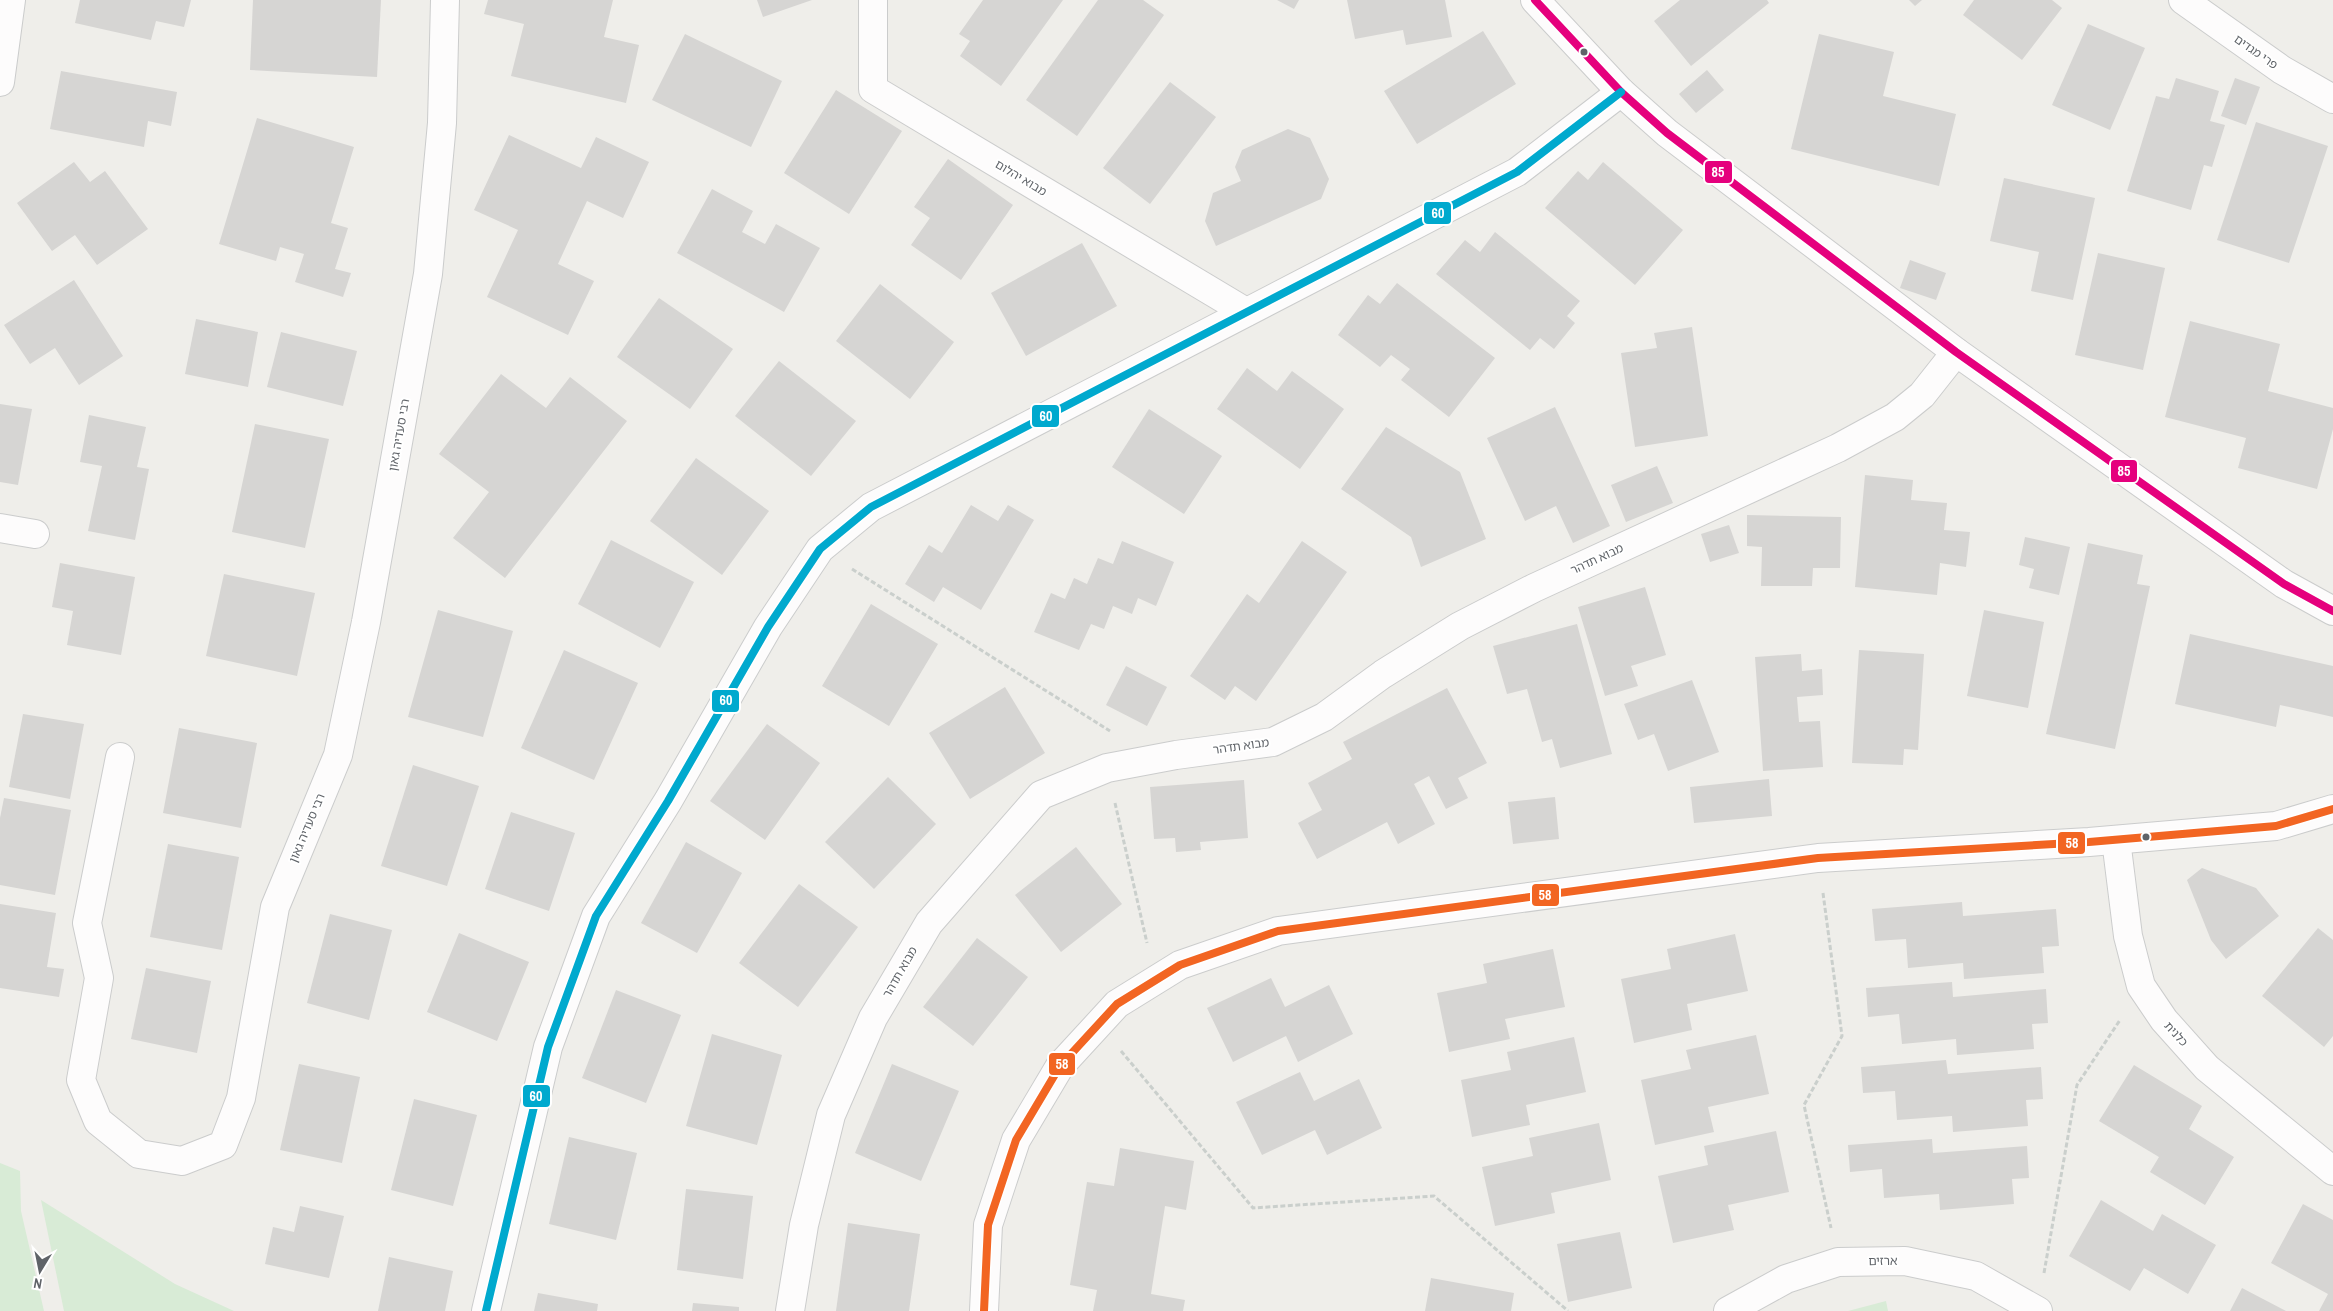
<svg xmlns="http://www.w3.org/2000/svg" width="2333" height="1311" viewBox="0 0 2333 1311" font-family="'Archivo Narrow','Noto Sans Hebrew',sans-serif">
<style>
.green{fill:#d8ebd6}
.building{fill:#d6d5d3}
.lines{fill:none;stroke-linecap:round;stroke-linejoin:round}
.minor-casing{stroke:#cbcccc;stroke-width:30}
.tertiary-casing{stroke:#cbcccc;stroke-width:30}
.path{stroke:#cacfcc;stroke-width:3;stroke-dasharray:5 2.5;stroke-linecap:butt}
.minor{stroke:#fdfcfc;stroke-width:28}
.tertiary{stroke:#fdfcfc;stroke-width:28}
.bus-1-casing{stroke:#fff;stroke-width:11}
.bus-2-casing{stroke:#fff;stroke-width:11}
.bus-3-casing{stroke:#fff;stroke-width:11}
.bus-1{stroke:#f26522;stroke-width:8}
.bus-2{stroke:#e5007d;stroke-width:8}
.bus-3{stroke:#00a9ce;stroke-width:8}
.bus-dot{fill:#5f6368;stroke:#fff;stroke-width:2}
.labels{text-anchor:middle;dominant-baseline:central;stroke-width:4;stroke-linejoin:round;paint-order:stroke}
.street-label{font-size:12px;fill:#5f6368;stroke:#fff}
.line-badge{stroke:#fff;stroke-width:2}
.badge-label{font-size:14px;text-anchor:middle;font-weight:bold;fill:#fff}
</style>
<rect width="100%" height="100%" fill="#efeeea"/>
<!-- green -->
<g class="green">
<path d="M0,1163L20,1171L21,1211L44,1311H0Z"/>
<path d="M41,1200L175,1284L234,1311H64Z"/>
<path d="M1886,1301L1888,1311H1848Z"/>
</g>
<!-- building -->
<g class="building">
<path d="M80,0H191L184,27L156,21L151,40L75,23Z"/>
<path d="M253,0H381L377,77L250,70Z"/>
<path d="M488,0H613L604,37L639,45L626,103L511,76L524,24L484,14Z"/>
<path d="M757,0H812L763,17Z"/>
<path d="M983,0H1063L1001,86L960,56L970,41L959,34Z"/>
<path d="M1098,0H1143L1164,15L1077,136L1026,100Z"/>
<path d="M1277,0H1299L1294,9Z"/>
<path d="M1347,0H1445L1452,37L1406,45L1403,30L1355,39Z"/>
<path d="M1680,0H1767L1769,3L1691,66L1654,21Z"/>
<path d="M1909,0H1922L1915,6Z"/>
<path d="M1974,0H2052L2062,8L2022,60L1963,15Z"/>
<path d="M2088,24L2145,48L2110,130L2052,105Z"/>
<path d="M1483,31L1516,84L1417,144L1384,91Z"/>
<path d="M685,34L782,81L751,147L652,100Z"/>
<path d="M1819,34L1894,52L1883,96L1956,114L1939,186L1791,149Z"/>
<path d="M1707,70L1724,90L1696,113L1679,94Z"/>
<path d="M61,71L177,92L171,126L148,121L144,147L50,129Z"/>
<path d="M2176,78L2219,91L2210,121L2225,125L2212,167L2204,165L2191,210L2127,191L2156,96L2169,99Z"/>
<path d="M2235,78L2260,87L2246,125L2221,116Z"/>
<path d="M1170,82L1216,117L1150,204L1103,168Z"/>
<path d="M836,90L902,131L849,214L784,173Z"/>
<path d="M257,118L354,147L331,223L348,228L335,269L351,273L343,297L295,282L304,254L280,247L276,261L219,244Z"/>
<path d="M2256,122L2328,146L2289,263L2217,240Z"/>
<path d="M1288,129L1310,138L1329,179L1321,199L1216,246L1205,221L1213,193L1241,181L1235,167L1242,150Z"/>
<path d="M509,135L581,168L596,137L649,162L623,218L587,201L558,264L594,281L568,335L487,297L518,230L474,210Z"/>
<path d="M948,159L1013,205L961,280L911,245L930,218L914,207Z"/>
<path d="M74,162L90,182L105,171L148,229L97,265L75,235L52,251L17,203Z"/>
<path d="M1603,162L1683,230L1635,285L1545,208L1578,171L1588,180Z"/>
<path d="M2004,178L2095,198L2073,300L2031,291L2039,252L1990,241Z"/>
<path d="M712,189L753,211L742,232L765,244L776,224L820,248L784,312L677,253Z"/>
<path d="M1495,232L1580,301L1567,316L1575,323L1554,349L1540,338L1530,350L1436,274L1465,240L1480,252Z"/>
<path d="M1082,243L1117,306L1026,356L991,293Z"/>
<path d="M2098,253L2165,268L2143,370L2075,355Z"/>
<path d="M1910,260L1946,273L1936,300L1900,288Z"/>
<path d="M74,280L123,356L79,385L55,348L30,364L4,325Z"/>
<path d="M1397,283L1495,358L1449,417L1401,380L1410,369L1391,355L1380,367L1338,335L1368,295L1380,304Z"/>
<path d="M880,284L954,342L910,399L836,341Z"/>
<path d="M659,298L733,349L690,409L617,357Z"/>
<path d="M196,319L258,332L248,387L185,374Z"/>
<path d="M2190,321L2280,344L2268,391L2333,408V429L2317,489L2238,468L2246,438L2165,417Z"/>
<path d="M1692,327L1708,436L1635,447L1621,353L1657,348L1654,333Z"/>
<path d="M281,332L357,351L343,406L267,387Z"/>
<path d="M779,361L856,421L811,476L735,416Z"/>
<path d="M1247,368L1277,391L1292,371L1344,409L1300,469L1217,409Z"/>
<path d="M501,374L546,408L570,377L627,421L505,578L453,538L489,492L439,454Z"/>
<path d="M0,404L32,409L18,485L0,482Z"/>
<path d="M1555,407L1610,526L1573,543L1556,506L1525,521L1487,438Z"/>
<path d="M1149,409L1222,456L1184,514L1112,467Z"/>
<path d="M89,415L146,427L137,467L149,469L135,540L88,531L102,466L80,462Z"/>
<path d="M255,424L329,439L305,548L232,532Z"/>
<path d="M1386,427L1460,472L1486,539L1421,567L1411,537L1341,489Z"/>
<path d="M696,458L769,511L722,575L650,521Z"/>
<path d="M1657,466L1673,503L1626,522L1611,485Z"/>
<path d="M1865,475L1913,480L1911,500L1947,503L1944,530L1970,532L1966,567L1940,563L1937,595L1855,587Z"/>
<path d="M971,505L998,521L1008,505L1034,520L981,610L943,587L934,602L905,584L929,545L942,553Z"/>
<path d="M1747,515L1841,517L1840,568H1813L1812,586H1761L1762,547L1747,546Z"/>
<path d="M1729,525L1739,553L1710,562L1701,534Z"/>
<path d="M2025,537L2070,547L2059,595L2029,588L2034,569L2019,565Z"/>
<path d="M611,540L694,582L660,648L578,604Z"/>
<path d="M1122,541L1174,562L1156,606L1138,598L1132,614L1113,606L1104,629L1091,624L1079,650L1034,632L1051,593L1065,599L1074,578L1087,584L1098,558L1113,564Z"/>
<path d="M1302,541L1347,572L1256,701L1235,686L1225,700L1190,676L1247,594L1259,603Z"/>
<path d="M2088,543L2143,555L2137,584L2150,586L2115,749L2046,734Z"/>
<path d="M60,563L135,577L121,655L67,645L73,611L52,607Z"/>
<path d="M224,574L315,593L297,676L206,656Z"/>
<path d="M1645,587L1666,655L1631,666L1638,686L1605,696L1578,607Z"/>
<path d="M871,604L938,644L889,726L822,686Z"/>
<path d="M438,610L513,631L483,737L408,717Z"/>
<path d="M1984,610L2044,622L2028,708L1967,696Z"/>
<path d="M1577,624L1612,754L1560,768L1552,739L1542,742L1527,689L1507,694L1493,646Z"/>
<path d="M2190,634L2333,666V717L2280,705L2276,727L2175,704Z"/>
<path d="M564,650L638,683L594,780L521,748Z"/>
<path d="M1859,650L1924,654L1918,750L1904,749L1903,765L1852,763Z"/>
<path d="M1801,654L1802,671L1822,669L1823,695L1797,697L1799,722L1820,721L1823,767L1763,771L1755,657Z"/>
<path d="M1126,666L1167,687L1147,726L1106,705Z"/>
<path d="M1692,680L1719,752L1668,771L1654,734L1638,740L1624,704Z"/>
<path d="M1005,687L1045,753L970,799L929,733Z"/>
<path d="M1447,688L1487,763L1458,778L1468,798L1446,809L1429,776L1414,784L1435,824L1398,844L1387,822L1317,859L1298,823L1322,810L1308,783L1352,759L1343,742Z"/>
<path d="M23,714L84,724L70,799L9,787Z"/>
<path d="M767,724L820,763L765,840L710,801Z"/>
<path d="M179,728L257,743L241,828L163,813Z"/>
<path d="M413,765L479,786L447,886L381,866Z"/>
<path d="M888,777L936,824L874,889L825,842Z"/>
<path d="M1769,779L1772,816L1694,823L1690,787Z"/>
<path d="M1244,780L1248,838L1200,842L1201,850L1176,852L1175,838L1154,839L1150,787Z"/>
<path d="M1555,797L1559,839L1513,844L1508,802Z"/>
<path d="M4,798L71,810L55,895L0,885V818Z"/>
<path d="M511,812L575,833L549,911L485,889Z"/>
<path d="M686,842L742,873L697,953L641,923Z"/>
<path d="M168,844L239,857L222,950L150,937Z"/>
<path d="M1076,847L1122,904L1061,952L1015,895Z"/>
<path d="M2202,868L2256,888L2279,916L2226,959L2211,940L2187,880Z"/>
<path d="M799,884L858,927L798,1007L739,963Z"/>
<path d="M1962,902L1963,916L2056,909L2059,946L2042,947L2044,973L1964,979L1963,963L1908,968L1906,939L1875,941L1872,909Z"/>
<path d="M0,904L56,913L47,967L64,969L59,997L0,988Z"/>
<path d="M330,914L392,930L369,1020L307,1003Z"/>
<path d="M2318,928L2333,940V1036L2324,1047L2262,996Z"/>
<path d="M459,933L529,962L497,1041L427,1012Z"/>
<path d="M1735,934L1748,991L1687,1004L1692,1030L1634,1043L1621,979L1671,969L1667,949Z"/>
<path d="M977,938L1028,977L973,1046L923,1007Z"/>
<path d="M1553,949L1565,1007L1505,1019L1510,1039L1449,1052L1437,993L1487,983L1483,964Z"/>
<path d="M146,968L211,981L197,1053L131,1039Z"/>
<path d="M1271,978L1285,1007L1329,985L1353,1034L1298,1062L1286,1036L1233,1062L1207,1008Z"/>
<path d="M1952,982L1953,997L2046,989L2048,1023L2032,1024L2034,1049L1957,1055L1956,1039L1902,1044L1899,1014L1868,1017L1866,988Z"/>
<path d="M616,990L681,1015L646,1103L582,1078Z"/>
<path d="M712,1034L782,1055L757,1145L686,1126Z"/>
<path d="M1756,1035L1769,1094L1708,1107L1714,1132L1655,1145L1641,1080L1691,1069L1686,1050Z"/>
<path d="M1574,1037L1586,1092L1526,1105L1530,1125L1472,1137L1461,1080L1511,1070L1507,1052Z"/>
<path d="M1946,1060L1948,1074L2041,1067L2043,1099L2026,1100L2028,1126L1953,1132L1952,1116L1897,1120L1895,1091L1863,1093L1861,1067Z"/>
<path d="M299,1064L360,1077L342,1163L280,1150Z"/>
<path d="M892,1064L959,1091L921,1181L855,1153Z"/>
<path d="M2134,1065L2202,1106L2189,1129L2234,1157L2205,1205L2150,1172L2159,1157L2099,1121Z"/>
<path d="M1300,1072L1314,1101L1359,1079L1382,1128L1327,1155L1315,1130L1262,1155L1236,1102Z"/>
<path d="M414,1099L477,1115L453,1206L391,1190Z"/>
<path d="M1599,1123L1611,1180L1551,1193L1555,1213L1495,1226L1482,1167L1533,1156L1529,1138Z"/>
<path d="M1776,1131L1789,1192L1728,1205L1734,1230L1673,1243L1658,1176L1708,1165L1704,1146Z"/>
<path d="M569,1137L637,1153L616,1240L549,1224Z"/>
<path d="M1932,1139L1933,1153L2027,1146L2029,1178L2012,1179L2014,1204L1940,1210L1939,1194L1884,1198L1882,1169L1850,1172L1848,1145Z"/>
<path d="M1120,1148L1194,1161L1186,1210L1165,1206L1151,1294L1185,1300L1183,1311H1093L1097,1290L1070,1285L1087,1182L1114,1186Z"/>
<path d="M686,1189L753,1196L743,1279L677,1270Z"/>
<path d="M2101,1200L2153,1231L2162,1214L2216,1245L2188,1294L2144,1268L2130,1291L2069,1256Z"/>
<path d="M2303,1204L2333,1220V1311H2319L2328,1294L2271,1263Z"/>
<path d="M300,1206L344,1216L329,1278L265,1264L273,1227L294,1232Z"/>
<path d="M848,1223L920,1234L909,1311H836Z"/>
<path d="M1620,1232L1632,1288L1568,1302L1557,1244Z"/>
<path d="M389,1257L453,1271L445,1311H378Z"/>
<path d="M1431,1278L1514,1293L1511,1311H1425Z"/>
<path d="M2242,1288L2286,1311H2230Z"/>
<path d="M538,1293L598,1304L597,1311H534Z"/>
<path d="M693,1303L739,1307V1311H692Z"/>
</g>
<g class="lines">
<defs>
<g id="minor">
<path d="M873,0V89L1246,312"/>
<path d="M1535,0L1621,92L1667,133L1956,352L2284,584L2333,611"/>
<path d="M2183,0L2282,70L2333,99"/>
<path d="M0,82L11,0"/>
<path d="M0,528L35,534"/>
<path d="M120,757L87,923L99,978L81,1080L98,1121L139,1154L182,1161L223,1145L241,1098L275,907L338,755L366,622L428,274L442,123L445,0"/>
<path d="M2116,840L2128,936L2141,986L2164,1020L2207,1068L2333,1171"/>
<path d="M486,1311L548,1047L596,916L668,801L768,627L820,549L871,507L1517,172L1621,92"/>
<path d="M790,1311L804,1225L831,1115L873,1018L929,923L1041,795L1107,768L1176,755L1273,742L1324,717L1383,674L1460,626L1534,588L1838,448L1895,417L1922,395L1956,352"/>
<path d="M1728,1311L1786,1279L1838,1262L1905,1261L1976,1276L2038,1311"/>
</g>
<path id="tertiary" d="M984,1311L988,1225L1016,1140L1060,1066L1117,1004L1180,965L1278,931L1818,858L2089,842L2276,826L2333,809"/>
</defs>
<!-- minor casing -->
<use href="#minor" class="minor-casing"/>
<!-- tertiary casing -->
<use href="#tertiary" class="tertiary-casing"/>
<!-- path -->
<g class="path">
<path d="M852,569L1110,731"/>
<path d="M1115,803L1147,943"/>
<path d="M1823,893L1842,1036L1804,1105L1831,1228"/>
<path d="M1121,1051L1253,1208L1434,1196L1568,1311"/>
<path d="M2044,1273L2077,1085L2120,1020"/>
</g>
<!-- minor -->
<use href="#minor" class="minor"/>
<!-- tertiary -->
<use href="#tertiary" class="tertiary"/>
<defs>
<path id="bus-1" d="M984,1311L988,1225L1016,1140L1060,1066L1117,1004L1180,965L1278,931L1818,858L2089,842L2276,826L2333,809"/>
<path id="bus-2" d="M1535,0L1621,92L1667,133L1956,352L2284,584L2333,611"/>
<path id="bus-3" d="M486,1311L548,1047L596,916L668,801L768,627L820,549L871,507L1517,172L1621,92"/>
</defs>
<!-- bus-1 casing -->
<use href="#bus-1" class="bus-1-casing"/>
<!-- bus-2 casing -->
<use href="#bus-2" class="bus-2-casing"/>
<!-- bus-3 casing -->
<use href="#bus-3" class="bus-3-casing"/>
<!-- bus-1 -->
<use href="#bus-1" class="bus-1"/>
<!-- bus-2 -->
<use href="#bus-2" class="bus-2"/>
<!-- bus-3 -->
<use href="#bus-3" class="bus-3"/>
</g>
<!-- markers -->
<g class="bus-dot">
<circle cx="1584" cy="52" r="4.5"/>
<circle cx="2146" cy="837" r="4.5"/>
</g>
<g class="labels">
<!-- street labels -->
<g class="street-label">
<text transform="translate(2256 52) rotate(35)">פרי מגדים</text>
<text transform="translate(1021 178) rotate(31)">מבוא יהלום</text>
<text transform="translate(399 435) rotate(-80)">רבי סעדיה גאון</text>
<text transform="translate(1597 559) rotate(-25)">מבוא תדהר</text>
<text transform="translate(1241 746) rotate(-8)">מבוא תדהר</text>
<text transform="translate(307 828) rotate(-67)">רבי סעדיה גאון</text>
<text transform="translate(900 972) rotate(-60)">מבוא תדהר</text>
<text transform="translate(2176 1034) rotate(48)">כלנית</text>
<text transform="translate(1883 1261) rotate(-1)">ארזים</text>
</g>
</g>
<g class="line-badge">
<rect x="1704" y="160" width="29" height="24" rx="5" fill="#e5007d"/>
<rect x="1423" y="201" width="29" height="24" rx="5" fill="#00a9ce"/>
<rect x="1031" y="404" width="29" height="24" rx="5" fill="#00a9ce"/>
<rect x="2110" y="459" width="28" height="24" rx="5" fill="#e5007d"/>
<rect x="711" y="689" width="29" height="24" rx="5" fill="#00a9ce"/>
<rect x="2057" y="831" width="29" height="24" rx="5" fill="#f26522"/>
<rect x="1531" y="883" width="29" height="24" rx="5" fill="#f26522"/>
<rect x="1048" y="1052" width="28" height="24" rx="5" fill="#f26522"/>
<rect x="522" y="1084" width="29" height="24" rx="5" fill="#00a9ce"/>
</g>
<g class="badge-label">
<text x="1718" y="177">85</text>
<text x="1438" y="218">60</text>
<text x="1046" y="421">60</text>
<text x="2124" y="476">85</text>
<text x="726" y="705">60</text>
<text x="2072" y="848">58</text>
<text x="1545" y="900">58</text>
<text x="1062" y="1069">58</text>
<text x="536" y="1101">60</text>
</g>
<!-- north arrow -->
<g transform="translate(40 1271) rotate(190)" stroke="#ffffff" stroke-width="4" paint-order="stroke">
<path d="M0-4L9 19L0 12L-9 19Z" fill="#5f6368"/>
<text y="-8" font-size="14" font-weight="bold" text-anchor="middle" fill="#5f6368">N</text>
</g>
</svg>
